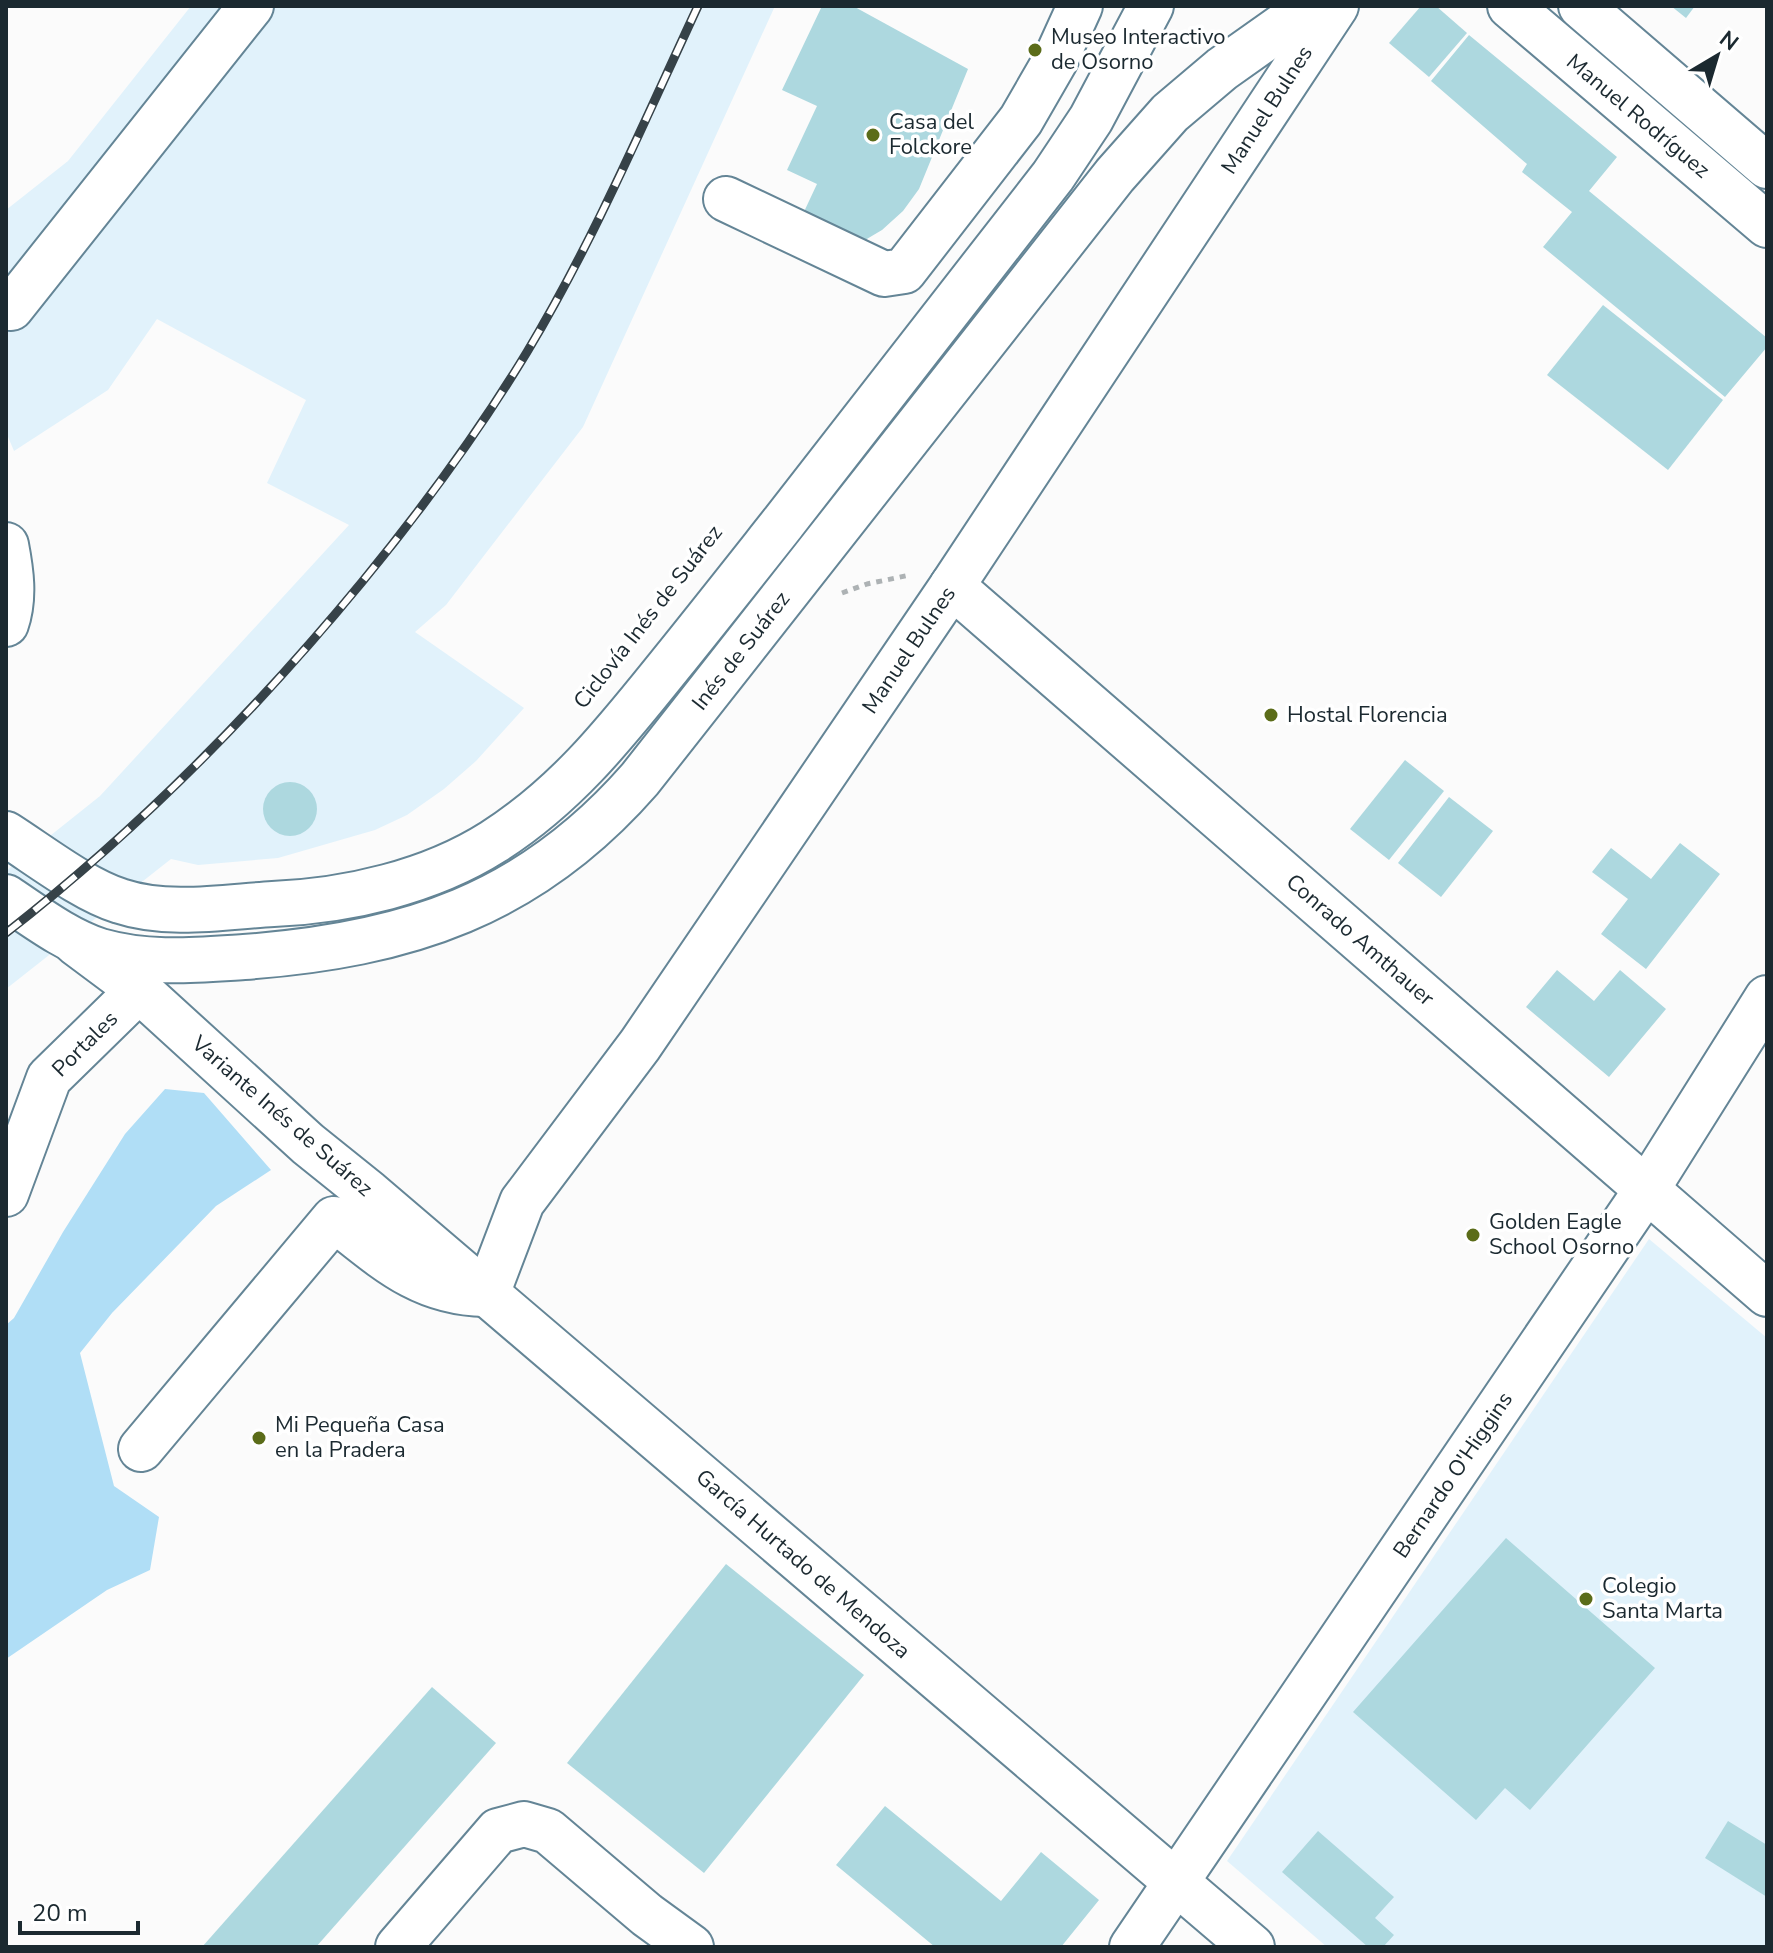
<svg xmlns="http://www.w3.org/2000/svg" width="1773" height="1953" viewBox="0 0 1773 1953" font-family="'Nunito Sans',sans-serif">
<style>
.built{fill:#e1f2fb}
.green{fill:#b0def6}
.building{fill:#add8df}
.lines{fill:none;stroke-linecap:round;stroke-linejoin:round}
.minor-casing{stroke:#648596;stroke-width:48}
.major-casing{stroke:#648596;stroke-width:48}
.path{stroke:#adb2b4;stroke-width:5;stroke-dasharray:6 6;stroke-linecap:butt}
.minor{stroke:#fff;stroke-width:44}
.major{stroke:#fff;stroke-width:44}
.rail-casing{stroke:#364248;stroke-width:9}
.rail{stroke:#fff;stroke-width:6;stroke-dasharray:18;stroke-linecap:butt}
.poi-dot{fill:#5b6c19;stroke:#fff;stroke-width:3}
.labels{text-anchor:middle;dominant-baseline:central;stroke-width:7;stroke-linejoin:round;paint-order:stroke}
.poi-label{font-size:22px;fill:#1b2930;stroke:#fff;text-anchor:start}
.street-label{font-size:22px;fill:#1b2930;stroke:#fff}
</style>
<rect width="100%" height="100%" fill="#fbfbfb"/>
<!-- built -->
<g class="built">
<path d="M191,6H775L583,427L446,605L415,632L524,708L476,761L444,789L407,815L375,830L278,858L198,865L171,859L6,989V871L100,796L349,525L267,483L306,400L157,319L108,390L14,451L6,432V210L68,161Z"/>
<path d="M1649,1239L1767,1338V1947H1327L1227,1861Z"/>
</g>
<!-- green -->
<path class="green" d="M165,1089L204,1093L271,1170L216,1206L112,1313L80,1353L114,1486L159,1517L150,1570L107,1590L6,1659V1325L14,1318L63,1232L125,1134Z"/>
<!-- building -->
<g class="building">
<path d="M822,6H853L968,69L919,189L903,211L882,230L860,243L802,216L817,184L787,170L817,106L782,90Z"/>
<path d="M1421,6H1436L1467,33L1429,77L1389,43Z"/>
<path d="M1671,6H1695L1686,18Z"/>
<path d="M1469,35L1617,157L1589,191L1767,338V347L1725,397L1543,247L1572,212L1522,172L1527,164L1431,81Z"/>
<path d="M1603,305L1723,400L1668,470L1547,375Z"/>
<path d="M1405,760L1444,791L1389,860L1350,829Z"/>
<circle cx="290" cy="809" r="27"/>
<path d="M1449,797L1493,831L1441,897L1398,863Z"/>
<path d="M1680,843L1720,874L1646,969L1601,934L1628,899L1592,872L1611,848L1651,879Z"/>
<path d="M1557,970L1594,1001L1620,970L1666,1009L1609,1077L1526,1007Z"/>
<path d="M1506,1538L1655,1668L1530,1810L1505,1788L1476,1820L1353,1712Z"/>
<path d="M726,1564L864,1675L704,1873L567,1763Z"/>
<path d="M432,1687L496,1743L316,1947H202Z"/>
<path d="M885,1806L1001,1901L1041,1852L1099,1900L1061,1947H935L836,1865Z"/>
<path d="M1728,1821L1767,1845V1897L1705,1858Z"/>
<path d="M1318,1831L1394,1897L1375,1918L1394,1935L1383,1947H1368L1282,1872Z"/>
</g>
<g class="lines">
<defs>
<g id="minor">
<path d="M726,199L884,274L904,271L1021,120L1055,61L1080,6"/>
<path d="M11,308L251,6"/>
<path d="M6,545C11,571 15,598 6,624"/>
<path d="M952,586L1767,1294"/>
<path d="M76,943L139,990L308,1144L369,1193L1252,1947"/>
<path d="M6,1194L49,1078L139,990"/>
<path d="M487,1294L522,1202L640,1045L952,586L1336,6"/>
<path d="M141,1449L334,1219C383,1257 419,1293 485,1294"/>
<path d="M398,1947L498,1831L524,1824L548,1831L647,1915L691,1947"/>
<path d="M1132,1947L1647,1189L1767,998"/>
</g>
<g id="major">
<path d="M1510,6L1767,225"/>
<path d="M1581,6L1767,166"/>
<path d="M6,834C39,855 84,890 120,901C168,917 224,907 273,904C347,901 430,882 493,842C567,795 616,732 670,665C708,618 745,571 783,523C873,407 963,291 1053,176L1091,119L1151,6"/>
<path d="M6,897C36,917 66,940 100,951C149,965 195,960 244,957C407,945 530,905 640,779L1115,175L1170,113L1222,69L1311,6"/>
</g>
</defs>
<!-- minor casing -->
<use href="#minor" class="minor-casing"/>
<!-- major casing -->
<use href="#major" class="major-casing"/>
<!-- path -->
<path class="path" d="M842,593L867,584L910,575"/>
<!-- minor -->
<use href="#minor" class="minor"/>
<!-- major -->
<use href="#major" class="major"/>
<defs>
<path id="rail" d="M6,933C139,829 255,712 362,582C422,509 478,433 527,352C593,242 644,122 698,6"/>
</defs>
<!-- rail casing -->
<use href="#rail" class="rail-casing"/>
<!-- rail -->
<use href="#rail" class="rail"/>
</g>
<!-- markers -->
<g class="poi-dot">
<circle cx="1035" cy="50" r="8"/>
<circle cx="873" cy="135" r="8"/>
<circle cx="1271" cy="715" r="8"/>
<circle cx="1473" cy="1235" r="8"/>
<circle cx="259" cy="1438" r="8"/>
<circle cx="1586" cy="1599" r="8"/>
</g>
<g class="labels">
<!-- poi labels -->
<g class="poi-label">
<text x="1051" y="37">Museo Interactivo<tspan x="1051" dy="25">de Osorno</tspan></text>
<text x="889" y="122">Casa del<tspan x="889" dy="25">Folckore</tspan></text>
<text x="1287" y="715">Hostal Florencia</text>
<text x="1489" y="1222">Golden Eagle<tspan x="1489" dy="25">School Osorno</tspan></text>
<text x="275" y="1425">Mi Pequeña Casa<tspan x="275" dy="25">en la Pradera</tspan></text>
<text x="1602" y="1586">Colegio<tspan x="1602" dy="25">Santa Marta</tspan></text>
</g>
<!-- street labels -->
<g class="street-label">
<text transform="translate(1267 110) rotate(-57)">Manuel Bulnes</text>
<text transform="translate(1638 116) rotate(40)">Manuel Rodríguez</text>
<text transform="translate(648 617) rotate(-52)">Ciclovía Inés de Suárez</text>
<text transform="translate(909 650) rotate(-56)">Manuel Bulnes</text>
<text transform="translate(741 651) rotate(-52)">Inés de Suárez</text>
<text transform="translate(1360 940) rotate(41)">Conrado Amthauer</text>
<text transform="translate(85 1044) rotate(-45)">Portales</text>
<text transform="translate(282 1116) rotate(41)">Variante Inés de Suárez</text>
<text transform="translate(1453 1475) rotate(-56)">Bernardo O'Higgins</text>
<text transform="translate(803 1564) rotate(41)">García Hurtado de Mendoza</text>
</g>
</g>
<!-- border -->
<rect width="1773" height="1953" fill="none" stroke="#1b2930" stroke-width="16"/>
<!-- north arrow -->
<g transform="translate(1717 56) rotate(38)" stroke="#ffffff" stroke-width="6" paint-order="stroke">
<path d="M0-6L14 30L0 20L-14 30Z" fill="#1b2930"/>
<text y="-12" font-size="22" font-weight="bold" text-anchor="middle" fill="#1b2930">N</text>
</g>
<!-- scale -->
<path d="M20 1921v12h118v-12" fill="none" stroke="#1b2930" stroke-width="4"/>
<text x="32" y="1921" font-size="24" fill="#1b2930" stroke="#ffffff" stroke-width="6" paint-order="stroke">20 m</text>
</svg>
